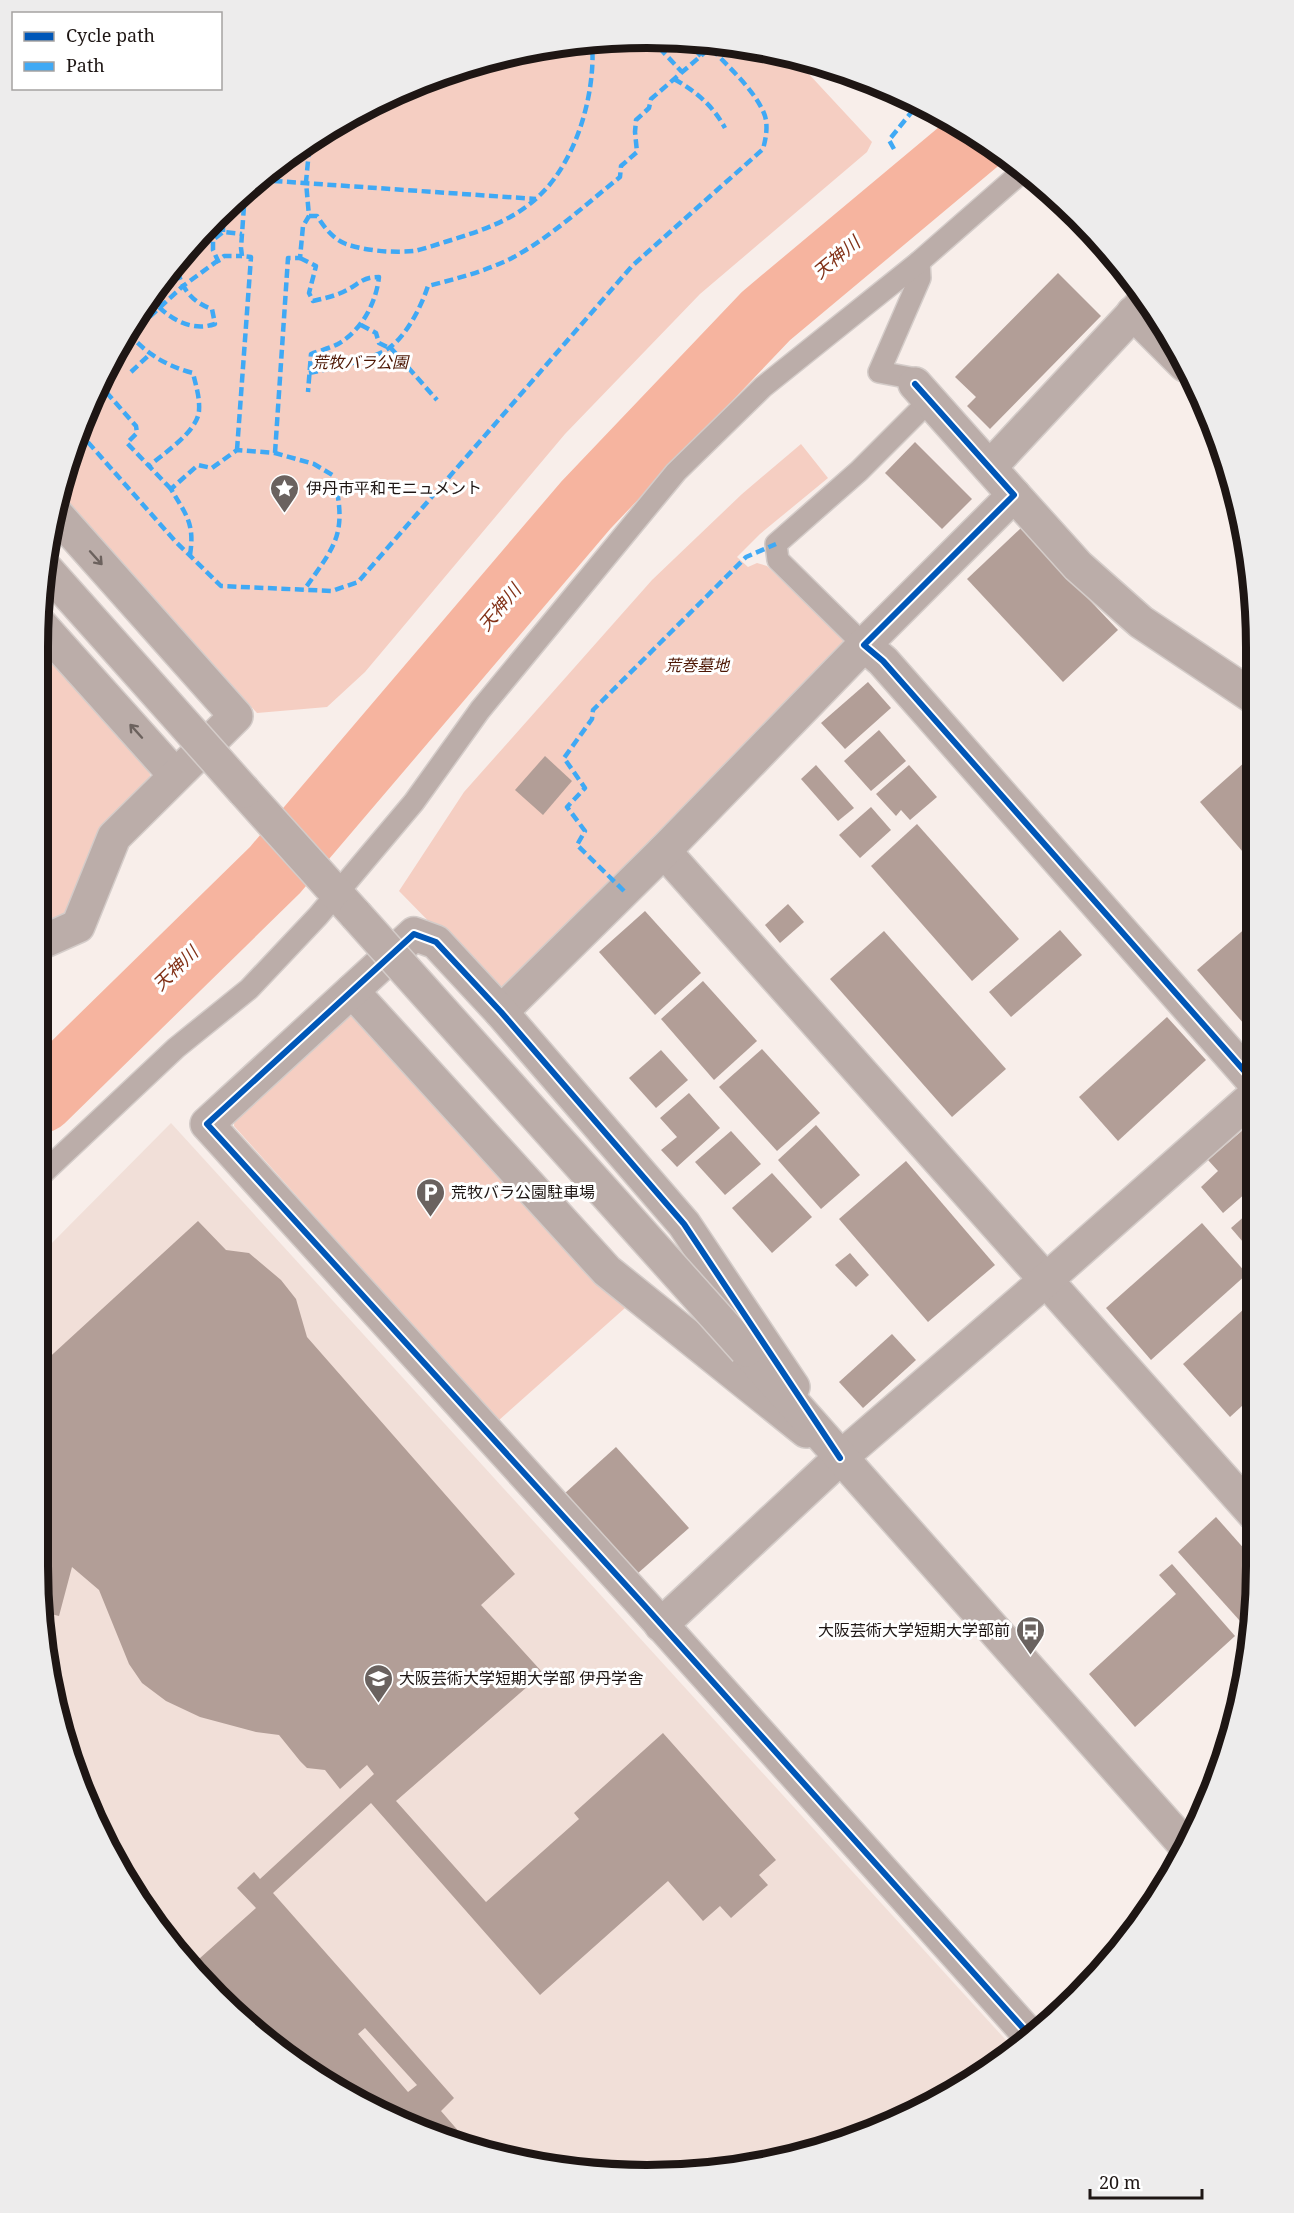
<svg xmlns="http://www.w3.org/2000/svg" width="1294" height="2213" viewBox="0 0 1294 2213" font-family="'Noto Serif','Noto Sans JP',serif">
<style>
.built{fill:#f1dfd8}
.green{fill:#f5cec2}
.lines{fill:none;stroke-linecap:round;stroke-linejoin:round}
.river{stroke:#f6b49f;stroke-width:68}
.building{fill:#b29e97;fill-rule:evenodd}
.service-casing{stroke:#d4ccc9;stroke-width:24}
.minor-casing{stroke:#d4ccc9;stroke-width:36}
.tertiary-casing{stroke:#d4ccc9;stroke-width:36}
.service{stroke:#bbada9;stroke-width:21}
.minor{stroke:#bbada9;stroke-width:33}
.tertiary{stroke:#bbada9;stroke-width:33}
.tertiary-bridge-casing{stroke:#d4ccc9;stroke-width:36;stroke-linecap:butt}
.tertiary-bridge{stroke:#bbada9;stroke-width:33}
.quiet{stroke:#3fa9f5;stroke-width:4.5;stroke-dasharray:9 4.5;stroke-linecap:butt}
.cycleway-casing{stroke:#fff;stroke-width:10}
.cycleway{stroke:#0057b8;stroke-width:6}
.oneway{stroke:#6c625e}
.labels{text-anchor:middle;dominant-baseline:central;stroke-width:6;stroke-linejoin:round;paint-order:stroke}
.park-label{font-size:16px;font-style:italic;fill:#4d1704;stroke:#fff}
.poi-label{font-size:16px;fill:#1e1614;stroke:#fff;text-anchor:start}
.water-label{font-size:18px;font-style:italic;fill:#833319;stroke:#fff}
.rim{fill:none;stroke:#1e1614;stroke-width:8}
</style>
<rect width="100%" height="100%" fill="#f8eeea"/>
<!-- built -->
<path class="built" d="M171,1123L1014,2049L952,2094L880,2129L766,2164L687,2174L568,2170L489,2155L378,2113L308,2073L216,1997L163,1937L101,1836L70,1762L43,1646L41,1254Z"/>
<!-- green -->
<g class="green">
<path d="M647,38L766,49L793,57L872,142L867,152L700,294L565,434L365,672L327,707L257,713L61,494L70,451L140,309L216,216L308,140L413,84L528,49Z"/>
<path d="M801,444L828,478L760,534L737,557L748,567L757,563L767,566L846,641L507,986L494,988L399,891L464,792L652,580L742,494Z"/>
<path d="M39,641L148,762L152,788L70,920L40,935Z"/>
<path d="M360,1012L625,1308L498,1421L234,1126L235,1108L335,1016Z"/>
</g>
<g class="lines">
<!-- river -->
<path class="river" d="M41,1099L275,870L586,505L766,316L980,137"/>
</g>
<!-- building -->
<g class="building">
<path d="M1058,273L1101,316L990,429L967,406L976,397L955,377Z"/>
<path d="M915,442L972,499L942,529L885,473Z"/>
<path d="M1021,528L1118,630L1063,682L967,579Z"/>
<path d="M868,682L891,708L845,749L821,723Z"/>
<path d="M879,730L906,761L871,791L844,761Z"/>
<path d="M1255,753V866L1200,802Z"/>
<path d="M545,756L572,781L543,815L515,790Z"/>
<path d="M816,765L854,808L838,821L801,779Z"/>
<path d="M909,765L937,797L910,820L901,810L896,816L876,794Z"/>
<path d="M871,807L891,830L860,858L839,835Z"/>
<path d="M917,824L1019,939L972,981L871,866Z"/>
<path d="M788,904L804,922L780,943L765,925Z"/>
<path d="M645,911L701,973L655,1015L599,952Z"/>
<path d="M1255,920V1029L1251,1032L1197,970Z"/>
<path d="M1060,930L1082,955L1011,1017L989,992Z"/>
<path d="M884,931L1006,1069L952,1117L830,979Z"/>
<path d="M703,981L757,1041L714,1080L661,1019Z"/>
<path d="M1167,1017L1206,1060L1118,1141L1079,1097Z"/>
<path d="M762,1049L820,1113L777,1151L719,1087Z"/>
<path d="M661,1050L688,1080L656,1108L629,1078Z"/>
<path d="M689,1093L720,1128L677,1167L661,1150L677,1137L660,1118Z"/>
<path d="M816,1125L860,1175L821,1209L778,1160Z"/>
<path d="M1244,1129L1255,1141V1185L1223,1213L1201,1187L1218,1171L1208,1160Z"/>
<path d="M731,1131L761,1164L725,1195L695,1162Z"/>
<path d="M906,1161L995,1265L928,1322L839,1219Z"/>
<path d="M772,1173L812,1217L772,1253L732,1208Z"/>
<path d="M1255,1207V1256L1231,1228Z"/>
<path d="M198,1221L226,1250L249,1253L281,1280L296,1299L307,1337L515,1574L481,1605L543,1673L396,1801L486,1902L579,1819L574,1813L663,1733L776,1860L759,1875L768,1885L731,1918L720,1906L703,1921L668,1881L540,1995L371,1803L273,1893L454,2098L441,2111L474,2149L378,2113L308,2073L216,1997L190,1967L256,1908L237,1888L254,1872L260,1879L374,1774L367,1765L340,1789L325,1770L307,1768L300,1761L279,1735L256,1732L200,1717L166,1701L142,1683L129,1664L99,1590L72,1567L59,1616L43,1612L42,1364ZM365,2028L417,2085L408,2092L358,2034Z"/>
<path d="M1202,1223L1247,1274L1151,1360L1106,1308Z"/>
<path d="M850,1253L869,1275L856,1287L835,1265Z"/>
<path d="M1255,1299V1394L1230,1417L1183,1364Z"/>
<path d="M892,1334L916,1360L863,1408L839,1382Z"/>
<path d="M616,1447L689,1528L637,1574L564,1494Z"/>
<path d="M1216,1517L1255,1561V1606L1249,1631L1178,1552Z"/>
<path d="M1172,1564L1235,1636L1135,1727L1089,1674L1176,1594L1159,1575Z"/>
</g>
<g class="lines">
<defs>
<g id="service">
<path d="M915,384L911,378L879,372L920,278L919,262"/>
<path d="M864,645L778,560L776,544L859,471L930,400"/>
<path d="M41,1175L176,1048L249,989L318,916L414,802L480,710L676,472L763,387L919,262L1023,171"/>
</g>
<g id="minor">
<path d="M1133,313L1185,365"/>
<path d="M915,384L1014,495L864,645L883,661L1255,1083"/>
<path d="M990,467L1144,302"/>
<path d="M1014,495L1078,566L1141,622L1255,698"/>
<path d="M39,623L175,775"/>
<path d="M664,851L1255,1515"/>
<path d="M40,943L78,926L114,837L236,716L57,515"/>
<path d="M352,991L607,1271L806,1431"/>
<path d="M501,1012L664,851L864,645"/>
<path d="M793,1387L684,1224L501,1012L436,942L414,934L207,1124L643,1604L1031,2037"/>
<path d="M661,1625L840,1458L1046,1280L1255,1095"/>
</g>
<g id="tertiary">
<path d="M244,791L356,915"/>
<path d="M746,1350L1184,1844"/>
</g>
</defs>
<!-- service casing -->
<use href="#service" class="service-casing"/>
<!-- minor casing -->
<use href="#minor" class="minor-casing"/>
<!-- tertiary casing -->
<use href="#tertiary" class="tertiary-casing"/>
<!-- service -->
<use href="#service" class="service"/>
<!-- minor -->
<use href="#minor" class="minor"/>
<!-- tertiary -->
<use href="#tertiary" class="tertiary"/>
<defs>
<g id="tertiary-bridge">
<path d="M46,569L244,791"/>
<path d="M356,915L746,1350"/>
</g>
</defs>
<!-- tertiary-bridge casing -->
<use href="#tertiary-bridge" class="tertiary-bridge-casing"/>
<!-- tertiary-bridge -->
<use href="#tertiary-bridge" class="tertiary-bridge"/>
<!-- quiet -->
<g class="quiet">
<path d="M650,38L682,72"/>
<path d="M687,41L701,56"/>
<path d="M825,67L827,75L836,70"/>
<path d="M674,79C697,92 713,106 725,128"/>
<path d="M894,149L889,140L918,104"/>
<path d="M260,180L536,199"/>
<path d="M218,215L223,221V232"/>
<path d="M309,216H317C324,227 333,239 346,244C366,251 393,253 414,251C424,249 435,245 445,242C480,231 514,221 541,194C577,159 596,92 592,43"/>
<path d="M300,258L316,266L309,293L313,301C325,298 336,296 347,290C360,283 363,277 379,277C376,303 362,330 338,344C330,348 319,351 311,354L308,392"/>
<path d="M219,263L213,250V240L223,232L242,234"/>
<path d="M150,297C165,316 189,333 215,324L212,309C191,302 179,286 177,264"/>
<path d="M361,325L376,333L379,343L389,348"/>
<path d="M128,333C147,354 166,366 193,373C196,386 200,398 199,411C197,432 164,453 149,466"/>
<path d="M130,335L183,286L224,256H242"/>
<path d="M390,347L437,400"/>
<path d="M131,372L150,354"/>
<path d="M309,373C329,369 372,360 389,348C407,335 421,307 428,286C456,279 486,271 512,258C551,237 585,205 620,177L621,166L637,152L635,132L636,120L649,108L651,99L710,48"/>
<path d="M96,397L99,400L107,393L136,426L137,433L127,443L171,489"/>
<path d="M79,432L175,541L221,586L332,591L358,582L632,266L763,149C766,138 768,127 765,116C756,90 724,63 706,43"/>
<path d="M237,450L251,257L242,256L241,248L245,192"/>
<path d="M275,453L288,258H300L303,226L309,216L306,182L310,140"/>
<path d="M56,522L60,518"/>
<path d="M190,555C195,523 186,515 171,489L198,465L212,468L237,450L275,453L314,464L334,476C347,534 337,543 304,590"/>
<path d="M624,891L577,845L585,831L567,807L585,788L564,758L592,719L593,710L746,557L776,544"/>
</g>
<defs>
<g id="cycleway">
<path d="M915,384L1014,495L864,645L883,661L1255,1083"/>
<path d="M840,1458L684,1224L501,1012L436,942L414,934L207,1124L643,1604L1031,2037"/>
</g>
</defs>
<!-- cycleway casing -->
<use href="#cycleway" class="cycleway-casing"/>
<!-- cycleway -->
<use href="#cycleway" class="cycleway"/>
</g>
<!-- one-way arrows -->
<defs><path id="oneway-shaft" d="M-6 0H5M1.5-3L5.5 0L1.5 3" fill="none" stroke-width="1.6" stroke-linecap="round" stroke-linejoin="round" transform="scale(1.5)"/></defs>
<g class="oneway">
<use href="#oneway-shaft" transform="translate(96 558) rotate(48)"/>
<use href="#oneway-shaft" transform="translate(136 731) rotate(-132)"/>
</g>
<!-- icons -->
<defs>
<symbol id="sight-pin" viewBox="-11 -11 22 30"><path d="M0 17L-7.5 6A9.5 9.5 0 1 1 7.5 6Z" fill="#6a625f" stroke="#fff"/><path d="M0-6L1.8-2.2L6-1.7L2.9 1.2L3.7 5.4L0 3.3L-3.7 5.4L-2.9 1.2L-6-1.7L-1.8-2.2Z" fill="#fff"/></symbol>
<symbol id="parking-pin" viewBox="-11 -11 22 30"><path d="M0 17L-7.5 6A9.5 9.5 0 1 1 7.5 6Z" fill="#6a625f" stroke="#fff"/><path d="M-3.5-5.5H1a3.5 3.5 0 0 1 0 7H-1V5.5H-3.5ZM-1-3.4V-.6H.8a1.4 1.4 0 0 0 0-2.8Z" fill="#fff"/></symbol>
<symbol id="bus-pin" viewBox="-11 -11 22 30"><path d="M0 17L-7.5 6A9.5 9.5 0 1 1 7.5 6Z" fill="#6a625f" stroke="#fff"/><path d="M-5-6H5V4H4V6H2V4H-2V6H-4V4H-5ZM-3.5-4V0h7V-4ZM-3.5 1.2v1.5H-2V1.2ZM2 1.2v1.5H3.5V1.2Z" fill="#fff"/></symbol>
<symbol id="university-pin" viewBox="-11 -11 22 30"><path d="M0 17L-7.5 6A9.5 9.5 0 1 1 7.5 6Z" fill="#6a625f" stroke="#fff"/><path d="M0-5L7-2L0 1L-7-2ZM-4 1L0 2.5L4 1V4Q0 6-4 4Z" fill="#fff"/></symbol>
</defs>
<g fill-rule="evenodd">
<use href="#sight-pin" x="268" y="472" width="33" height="45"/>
<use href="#parking-pin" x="414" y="1176" width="33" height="45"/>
<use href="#bus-pin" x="1014" y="1614" width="33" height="45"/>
<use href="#university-pin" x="362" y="1662" width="33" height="45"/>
</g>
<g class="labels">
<!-- park labels -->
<g class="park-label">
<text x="360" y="362">荒牧バラ公園</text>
<text x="697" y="665">荒巻墓地</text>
</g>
<!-- poi labels -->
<g class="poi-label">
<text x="306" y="488">伊丹市平和モニュメント</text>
<text x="451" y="1192">荒牧バラ公園駐車場</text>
<text x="1010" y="1630" text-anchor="end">大阪芸術大学短期大学部前</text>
<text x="399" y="1678">大阪芸術大学短期大学部 伊丹学舎</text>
</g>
<!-- water labels -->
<g class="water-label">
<text transform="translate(836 257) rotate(-40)">天神川</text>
<text transform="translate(499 607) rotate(-50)">天神川</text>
<text transform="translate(175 968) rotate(-44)">天神川</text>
</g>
</g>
<!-- crop -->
<path d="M0 0H1294V2213H0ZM647 48H647A599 599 0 0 1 1246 647V1566A599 599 0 0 1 647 2165H647A599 599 0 0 1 48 1566V647A599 599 0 0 1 647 48Z" fill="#edecec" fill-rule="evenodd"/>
<path class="rim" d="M647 48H647A599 599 0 0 1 1246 647V1566A599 599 0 0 1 647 2165H647A599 599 0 0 1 48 1566V647A599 599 0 0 1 647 48Z"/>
<!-- legend -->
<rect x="12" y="12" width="210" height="78" fill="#ffffff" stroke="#a5a2a1" stroke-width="1.5"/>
<rect x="24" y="32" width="30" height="9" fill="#0057b8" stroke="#a5a2a1" stroke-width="1.5"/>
<text x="66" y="42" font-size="18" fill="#1e1614">Cycle path</text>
<rect x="24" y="62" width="30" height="9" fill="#3fa9f5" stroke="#a5a2a1" stroke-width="1.5"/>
<text x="66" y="72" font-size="18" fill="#1e1614">Path</text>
<!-- scale -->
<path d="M1090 2189v9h112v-9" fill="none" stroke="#1e1614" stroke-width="3"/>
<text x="1099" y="2189" font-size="18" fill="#1e1614" stroke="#ffffff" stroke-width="4.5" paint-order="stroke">20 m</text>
</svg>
